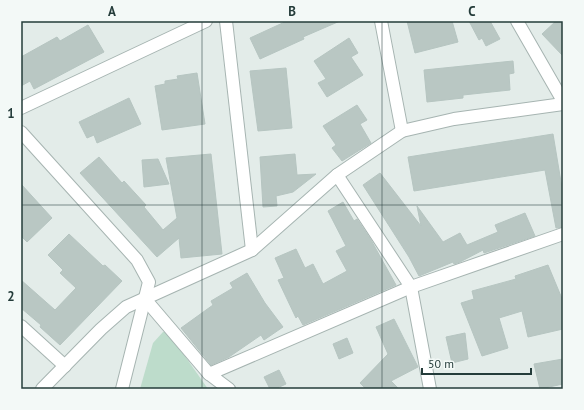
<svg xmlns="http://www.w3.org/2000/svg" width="584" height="410" viewBox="0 0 584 410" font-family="'PT Sans',sans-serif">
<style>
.green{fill:#bddccb}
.building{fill:#b9c7c3;stroke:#b6c5c1}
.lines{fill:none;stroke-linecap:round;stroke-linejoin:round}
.minor-casing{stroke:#a6b4b1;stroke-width:14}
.minor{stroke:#fff;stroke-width:12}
.grid{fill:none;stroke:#243c3a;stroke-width:1;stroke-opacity:0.55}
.neatline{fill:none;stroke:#243c3a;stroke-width:1.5}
.grid-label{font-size:13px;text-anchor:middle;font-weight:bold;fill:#243c3a}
</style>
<rect width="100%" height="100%" fill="#e3ece9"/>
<!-- green -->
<path class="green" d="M163,332H168L208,389H140L153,343Z"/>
<!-- building -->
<g class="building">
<path d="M287,21H340L303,37L304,39L260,59L250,38Z"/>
<path d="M407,21H452L458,42L415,53Z"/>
<path d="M469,21H490L500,39L486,46L482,38L479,40Z"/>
<path d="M556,21H563V56L542,34Z"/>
<path d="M88,25L104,52L34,89L30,81L21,86V57L57,37L60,41Z"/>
<path d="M349,38L358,53L351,57L363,75L327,97L318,83L326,79L314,61Z"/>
<path d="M513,61L514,73L509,74L510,90L463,95V98L427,102L424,70Z"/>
<path d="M286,68L292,128L258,131L250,71Z"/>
<path d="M197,73L205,124L162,130L155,86L165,84V81L178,79L177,76Z"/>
<path d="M129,98L141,124L97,143L94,135L87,138L79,122Z"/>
<path d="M357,105L367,120L360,124L371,143L342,161L332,148L336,145L323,126Z"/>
<path d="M553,134L563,194V227L556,228L545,170L414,191L408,157Z"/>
<path d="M211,154L222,254L181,258L179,238L157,257L80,173L99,157L122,183L124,181L146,205L144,207L163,230L177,218L166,158Z"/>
<path d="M295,154L297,175L316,174L293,192L276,196L277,206L263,207L260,157Z"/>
<path d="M158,159L169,184L144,187L142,160Z"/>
<path d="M380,173L421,226L417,206L443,242L460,233L467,245L498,232L495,225L525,213L535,236L484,253L483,250L460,262L454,264L453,262L419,276L409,257L363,185Z"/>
<path d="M21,184L52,218L27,242L21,236Z"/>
<path d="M343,202L354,221L357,219L371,240L396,285L303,325L298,316L296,318L278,280L284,278L275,258L296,249L305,268L313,264L323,284L347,271L336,251L346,246L328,211Z"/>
<path d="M69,234L103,266L105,265L122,281L60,345L40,327L41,325L21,308V280L55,310L76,288L60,273L63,270L48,255Z"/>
<path d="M548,265L563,301V329L528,337L522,311L499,318L508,348L482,356L461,303L474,299L472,291L516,279L515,276Z"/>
<path d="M247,273L265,303L283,327L264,340L261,335L229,357L211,365L181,328L213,305L211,301L233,288L230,283Z"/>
<path d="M394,319L418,367L391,381L399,389H366L360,383L388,354L376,327Z"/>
<path d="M465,333L468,359L452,363L446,337Z"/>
<path d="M347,338L353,353L339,359L333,344Z"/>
<path d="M563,359V384L540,389L534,364Z"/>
<path d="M279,370L286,384L275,389H270L264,377Z"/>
</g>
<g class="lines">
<defs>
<g id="minor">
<path d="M226,21L252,250"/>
<path d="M381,21L402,131"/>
<path d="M517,21L563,101"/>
<path d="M21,108L206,21"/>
<path d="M21,132L137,260L149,282L122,389"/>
<path d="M337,175L411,287L430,389"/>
<path d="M145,299L209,374"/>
<path d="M21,326L65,366"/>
<path d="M42,389L101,329L126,307L252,250L337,175L402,131L454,119L563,104"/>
<path d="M229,389L209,374L411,287L563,234"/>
</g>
</defs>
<!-- minor casing -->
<use href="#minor" class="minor-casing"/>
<!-- minor -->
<use href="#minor" class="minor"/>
</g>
<!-- grid -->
<path class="grid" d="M202,21V389M382,21V389M21,205H563"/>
<!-- border -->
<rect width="584" height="410" fill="none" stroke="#f3f9f7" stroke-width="44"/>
<!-- scale -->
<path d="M422 368v6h109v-6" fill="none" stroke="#243c3a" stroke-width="2"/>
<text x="428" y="368" font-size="12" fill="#243c3a" stroke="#f3f9f7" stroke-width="3" paint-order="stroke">50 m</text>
<rect x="22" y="22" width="540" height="366" class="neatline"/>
<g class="grid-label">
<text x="112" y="16">A</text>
<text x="292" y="16">B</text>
<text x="472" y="16">C</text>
<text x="11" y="118">1</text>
<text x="11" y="301">2</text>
</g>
</svg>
